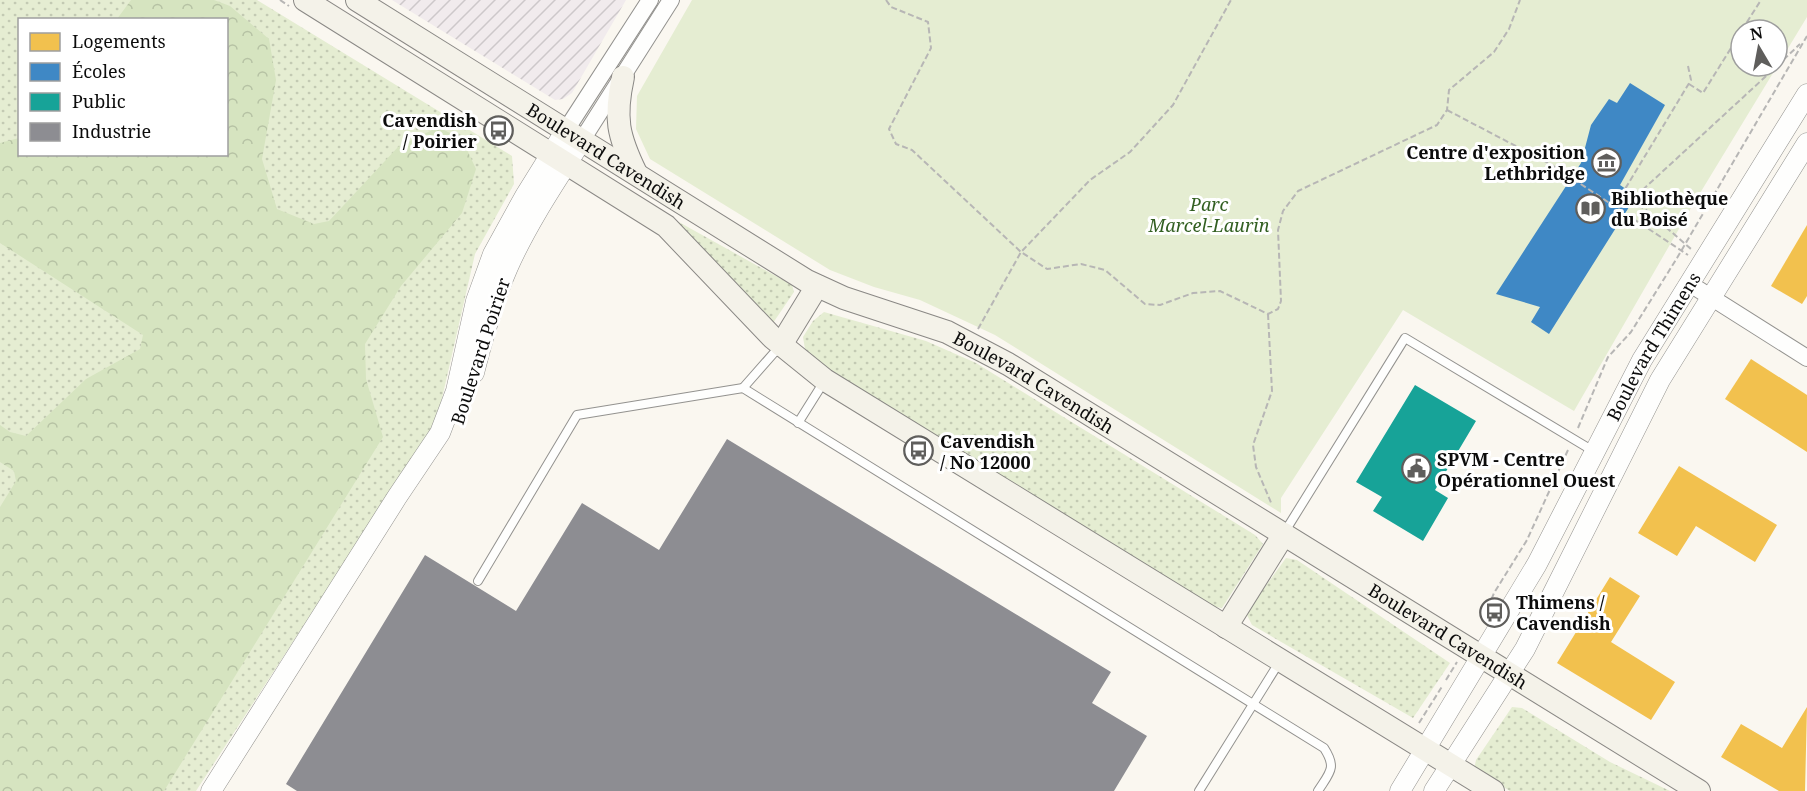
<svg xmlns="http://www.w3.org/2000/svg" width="1807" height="791" viewBox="0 0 1807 791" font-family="'Noto Serif',serif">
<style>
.industrial{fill:url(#industrial-furrows)}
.grass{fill:url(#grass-dots);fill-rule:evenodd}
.forest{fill:url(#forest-crowns)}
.park{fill:#e5edd2;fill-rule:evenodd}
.homes{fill:#f2c14e}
.schools{fill:#3f88c5}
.public{fill:#17a398}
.industry{fill:#8d8d92}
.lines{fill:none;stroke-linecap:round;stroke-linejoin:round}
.service-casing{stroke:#93928f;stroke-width:10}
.minor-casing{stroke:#93928f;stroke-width:18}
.tertiary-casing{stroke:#93928f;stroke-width:21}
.secondary-casing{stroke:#8a8885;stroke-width:24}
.path{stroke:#b7b6b5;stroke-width:2;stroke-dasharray:6 3;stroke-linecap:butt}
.service{stroke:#fefefd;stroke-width:8}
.minor{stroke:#fefefd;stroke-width:16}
.tertiary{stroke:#fefefd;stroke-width:20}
.secondary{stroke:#f4f2e9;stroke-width:22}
.labels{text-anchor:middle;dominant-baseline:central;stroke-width:6;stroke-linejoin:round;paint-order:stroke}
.poi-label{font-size:18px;font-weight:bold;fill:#0c0c0c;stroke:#fff;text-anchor:start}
.street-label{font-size:18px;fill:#0c0c0c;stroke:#fff}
.park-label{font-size:18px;font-style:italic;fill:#325f21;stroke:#fff}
</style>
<defs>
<pattern id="industrial-furrows" width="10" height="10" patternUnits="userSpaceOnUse" patternTransform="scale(1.5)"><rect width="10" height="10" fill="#f1ebed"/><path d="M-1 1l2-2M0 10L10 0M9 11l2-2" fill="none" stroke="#cdc8ca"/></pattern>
<pattern id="grass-dots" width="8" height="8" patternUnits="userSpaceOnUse" patternTransform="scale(1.5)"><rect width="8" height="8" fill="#e5edd2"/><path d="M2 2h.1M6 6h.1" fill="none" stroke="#c3cab3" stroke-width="1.8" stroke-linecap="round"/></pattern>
<pattern id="forest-crowns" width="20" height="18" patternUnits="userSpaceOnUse" patternTransform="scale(1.5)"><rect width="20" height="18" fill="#d6e4c0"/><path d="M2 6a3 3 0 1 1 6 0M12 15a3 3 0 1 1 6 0" fill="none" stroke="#b6c2a4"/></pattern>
</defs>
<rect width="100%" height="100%" fill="#faf7f0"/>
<!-- industrial -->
<path class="industrial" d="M392,0H626L572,93L563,99L555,100Z"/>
<!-- grass -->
<g class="grass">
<path d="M0,0H257L512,156L514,184L475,254L437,420L196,791H0ZM20,20H226V154H20Z"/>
<path d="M677,221L792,285L794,292L773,323Z"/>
<path d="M824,312L926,341L976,363L1255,535L1263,544L1222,608L1205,605L840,379L805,349L803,337L813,321Z"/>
<path d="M1286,558L1297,560L1450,663L1413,718L1252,625L1246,613Z"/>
<path d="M1512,707L1522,708L1610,762L1670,791H1510L1474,769L1476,760Z"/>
</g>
<!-- forest -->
<path class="forest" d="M131,0H214L230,6L269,39L276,80L262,159L277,209L314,224L329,221L398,147L438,127L462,139L476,169L462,213L401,286L365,344L366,379L383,437L164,791H0V507L16,481L14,471L0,462V425L10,432L26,436L86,379L140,349L143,335L0,243V143L19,138L20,154H226V20L117,19Z"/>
<!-- park -->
<path class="park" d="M692,0H1807V17L1691,208L1574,411L1403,310L1281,498V513L995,335L920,300L874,287L830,270L650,159L636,129L637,96ZM1741,30H1777V66H1741Z"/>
<!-- homes -->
<g class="homes">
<path d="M1807,225V296L1802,304L1771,286Z"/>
<path d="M1751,359L1807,395V452L1725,399Z"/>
<path d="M1679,466L1777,525L1755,562L1696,526L1677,556L1638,533Z"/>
<path d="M1610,577L1640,596L1611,642L1675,682L1651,720L1557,663Z"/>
<path d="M1807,707L1805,791H1779L1721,757L1741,724L1782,748Z"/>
</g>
<!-- schools -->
<path class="schools" d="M1630,83L1665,105L1620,185L1636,196L1549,334L1531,322L1540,307L1496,294L1581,163L1591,125L1609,99L1617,103Z"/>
<!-- public -->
<path class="public" d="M1415,385L1476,421L1435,490L1448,498L1423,541L1373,511L1382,497L1356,482Z"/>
<!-- industry -->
<path class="industry" d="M727,439L1111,672L1092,703L1147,736L1114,791H297L286,784L425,555L516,611L582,503L659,550Z"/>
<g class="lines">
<defs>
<g id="service">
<path d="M743,388L780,346"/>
<path d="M798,423L825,380"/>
<path d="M1284,533L1405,338L1595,452"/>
<path d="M478,581L577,415L743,388L1324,748C1337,768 1330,772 1318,791"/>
<path d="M1199,791L1280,661"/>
</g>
<g id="minor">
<path d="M566,130L650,0"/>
<path d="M582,140L671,0"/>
<path d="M1690,284L1807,358"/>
</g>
<g id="tertiary">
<path d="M474,373C483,337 493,301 508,267C528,222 556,181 582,140"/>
<path d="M211,791L397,497L440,433L456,391L476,301L493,254L525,196L566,130"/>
<path id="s1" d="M1400,791L1537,564L1642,360L1807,94"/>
<path d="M1434,791L1525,649L1660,380L1807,143"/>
</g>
<g id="secondary">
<path d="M305,0L666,226L773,338L825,380L1493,791"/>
<path id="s2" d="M357,0L807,281L844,298L947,332L1008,364L1699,791"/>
<path d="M623,77C614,118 618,136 636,173"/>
<path d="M781,345L817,286"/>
<path d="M1226,627L1284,534"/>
</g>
</defs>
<!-- service casing -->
<use href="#service" class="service-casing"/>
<!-- minor casing -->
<use href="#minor" class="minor-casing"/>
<!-- tertiary casing -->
<use href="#tertiary" class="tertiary-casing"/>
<!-- secondary casing -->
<use href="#secondary" class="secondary-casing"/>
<!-- path -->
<g class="path">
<path d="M280,0L289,6"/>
<path d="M886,0L891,7L928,22L931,48L889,129L896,144L912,150L1021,252L1047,269L1081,264L1105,270L1145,304L1160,305L1193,293L1220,291L1268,314L1278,309L1281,301L1278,230L1283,211L1298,191L1437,125L1447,110L1449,90L1494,52L1509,29L1520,0"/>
<path d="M1742,30L1761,0"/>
<path d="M1688,66L1691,80L1625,189L1636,196L1631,204L1644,208L1691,249"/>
<path d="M1777,66L1800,44"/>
<path d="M1689,84L1703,93L1741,32"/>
<path d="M1447,110L1552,165L1688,255"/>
<path d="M1636,196L1777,66"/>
<path d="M1268,314L1272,391L1253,445L1256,467L1272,505"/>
<path d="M978,329L1021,252L1090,180L1130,152L1173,105L1231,0"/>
<path d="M1578,428L1608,357L1631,332L1677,258L1807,36"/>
<path d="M1485,616L1494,593L1527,540L1568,450"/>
<path d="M1446,680L1457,662"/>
<path d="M1419,723L1443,685"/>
</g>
<!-- service -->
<use href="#service" class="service"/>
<!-- minor -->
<use href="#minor" class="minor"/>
<!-- tertiary -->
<use href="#tertiary" class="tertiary"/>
<!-- secondary -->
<use href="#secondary" class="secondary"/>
</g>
<!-- icons -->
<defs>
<symbol id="bus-ring" viewBox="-11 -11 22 22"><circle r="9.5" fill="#fff" stroke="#5f5e5c" stroke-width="1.5"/><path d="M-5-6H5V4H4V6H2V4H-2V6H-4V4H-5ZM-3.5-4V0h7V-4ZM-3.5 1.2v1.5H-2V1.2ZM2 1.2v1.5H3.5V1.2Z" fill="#5f5e5c"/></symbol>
<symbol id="museum-ring" viewBox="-11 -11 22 22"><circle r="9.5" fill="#fff" stroke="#5f5e5c" stroke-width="1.5"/><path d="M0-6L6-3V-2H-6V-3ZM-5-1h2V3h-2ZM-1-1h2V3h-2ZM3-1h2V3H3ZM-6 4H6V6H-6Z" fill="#5f5e5c"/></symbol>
<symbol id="library-ring" viewBox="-11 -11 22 22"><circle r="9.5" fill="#fff" stroke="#5f5e5c" stroke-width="1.5"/><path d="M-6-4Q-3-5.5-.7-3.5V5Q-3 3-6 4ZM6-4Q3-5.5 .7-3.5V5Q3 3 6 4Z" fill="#5f5e5c"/></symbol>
<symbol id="civic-ring" viewBox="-11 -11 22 22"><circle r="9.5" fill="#fff" stroke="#5f5e5c" stroke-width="1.5"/><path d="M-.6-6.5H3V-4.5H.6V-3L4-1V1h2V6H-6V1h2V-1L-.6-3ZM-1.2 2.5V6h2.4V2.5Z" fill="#5f5e5c"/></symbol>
</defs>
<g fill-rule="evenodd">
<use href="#bus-ring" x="482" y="114" width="33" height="33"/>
<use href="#museum-ring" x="1590" y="146" width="33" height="33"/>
<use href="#library-ring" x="1574" y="192" width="33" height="33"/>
<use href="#bus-ring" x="902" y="434" width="33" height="33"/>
<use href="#civic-ring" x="1400" y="452" width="33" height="33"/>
<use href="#bus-ring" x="1478" y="596" width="33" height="33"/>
</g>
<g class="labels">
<!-- poi labels -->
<g class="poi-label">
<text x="477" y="120" text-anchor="end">Cavendish<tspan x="477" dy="21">/ Poirier</tspan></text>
<text x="1585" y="152" text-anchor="end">Centre d'exposition<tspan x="1585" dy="21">Lethbridge</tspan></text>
<text x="1611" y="198">Bibliothèque<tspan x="1611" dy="21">du Boisé</tspan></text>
<text x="940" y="441">Cavendish<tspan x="940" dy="21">/ No 12000</tspan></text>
<text x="1437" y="459">SPVM - Centre<tspan x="1437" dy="21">Opérationnel Ouest</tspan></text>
<text x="1516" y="602">Thimens /<tspan x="1516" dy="21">Cavendish</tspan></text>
</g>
<!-- street labels -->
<g class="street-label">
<text stroke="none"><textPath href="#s2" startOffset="294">Boulevard Cavendish</textPath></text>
<text stroke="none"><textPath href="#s1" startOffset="512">Boulevard Thimens</textPath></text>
<text transform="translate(480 351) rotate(-72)">Boulevard Poirier</text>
<text stroke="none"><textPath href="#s2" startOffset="780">Boulevard Cavendish</textPath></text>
<text stroke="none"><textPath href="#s2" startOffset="1266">Boulevard Cavendish</textPath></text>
</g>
<!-- park labels -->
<g class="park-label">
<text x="1209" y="204">Parc<tspan x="1209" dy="21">Marcel-Laurin</tspan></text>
</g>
</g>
<!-- legend -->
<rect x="18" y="18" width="210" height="138" fill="#ffffff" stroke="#9e9e9e" stroke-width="1.5"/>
<rect x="30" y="33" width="30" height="18" fill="#f2c14e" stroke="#9e9e9e" stroke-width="1.5"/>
<text x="72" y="48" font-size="18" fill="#0c0c0c">Logements</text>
<rect x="30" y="63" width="30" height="18" fill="#3f88c5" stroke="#9e9e9e" stroke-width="1.5"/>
<text x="72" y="78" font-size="18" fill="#0c0c0c">Écoles</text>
<rect x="30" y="93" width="30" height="18" fill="#17a398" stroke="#9e9e9e" stroke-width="1.5"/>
<text x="72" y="108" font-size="18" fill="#0c0c0c">Public</text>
<rect x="30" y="123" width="30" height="18" fill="#8d8d92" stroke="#9e9e9e" stroke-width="1.5"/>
<text x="72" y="138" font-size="18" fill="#0c0c0c">Industrie</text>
<!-- north arrow -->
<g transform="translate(1759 48) rotate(350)"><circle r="28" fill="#ffffff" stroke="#9e9e9e" stroke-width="1.5"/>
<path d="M0-4.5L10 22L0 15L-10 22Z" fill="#5f5e5c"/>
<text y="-9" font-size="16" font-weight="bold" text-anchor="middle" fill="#0c0c0c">N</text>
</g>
</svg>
